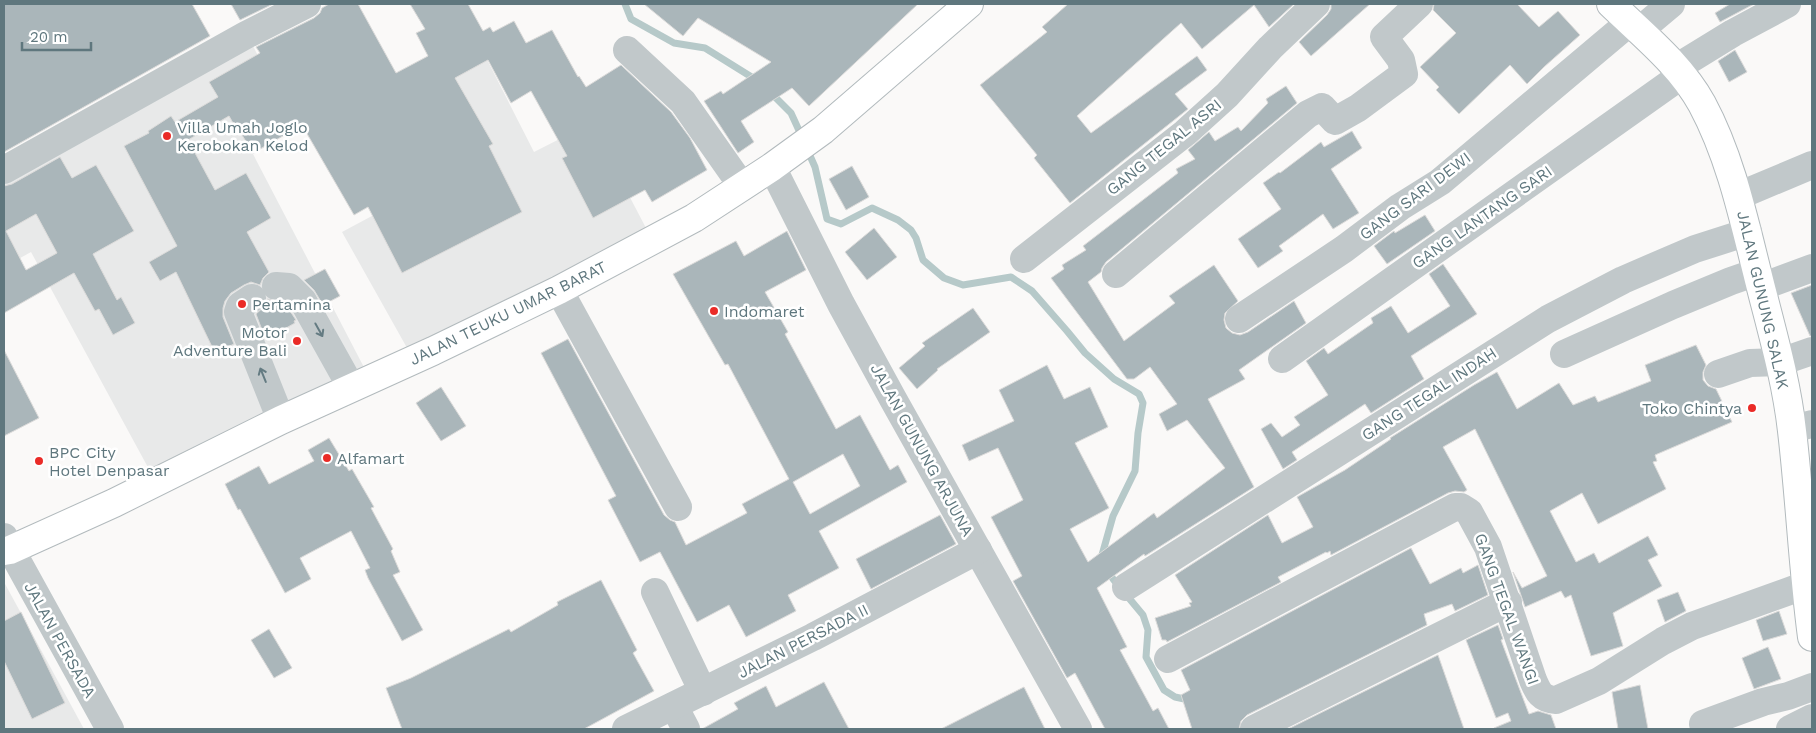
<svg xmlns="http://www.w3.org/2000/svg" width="1816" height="733" viewBox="0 0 1816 733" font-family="'Work Sans',sans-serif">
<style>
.built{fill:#e8e9e9}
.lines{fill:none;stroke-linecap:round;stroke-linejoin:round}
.stream{stroke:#b6c9c9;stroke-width:7}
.building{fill:#aab6ba;stroke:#dcdbda;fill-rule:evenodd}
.major-casing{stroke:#b2babd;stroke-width:30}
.minor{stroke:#c1c8ca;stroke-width:28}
.major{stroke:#fff;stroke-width:28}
.oneway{stroke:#647b82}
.poi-dot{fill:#ea2b27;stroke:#fff;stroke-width:2}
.labels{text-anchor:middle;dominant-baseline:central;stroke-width:5;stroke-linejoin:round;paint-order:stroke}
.poi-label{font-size:16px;fill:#5f777e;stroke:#fff;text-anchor:start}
.street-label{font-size:16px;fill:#5f777e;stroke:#fff}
</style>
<rect width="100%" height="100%" fill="#faf9f8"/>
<!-- built -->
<g class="built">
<path d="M475,36L534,152L591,123L646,228L411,355L342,232L443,178L432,60Z"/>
<path d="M250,40L295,129L253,154L369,377L231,444L163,495L31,252L4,267V180Z"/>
<path d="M4,582L84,729H4Z"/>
</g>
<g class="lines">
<!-- stream -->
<g class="stream">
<path d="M625,4L631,19L674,43L705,48L758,81"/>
<path d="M770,92L791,113L802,137"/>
<path d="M807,149L815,167L827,219L841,224L872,208L898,220L911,230L916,238L923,260L944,278L963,285L1011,277L1032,291L1067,331L1085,353L1114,379L1139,394L1143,403L1138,433L1135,471L1113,516L1102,555L1103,558"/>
<path d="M1109,571L1113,579L1143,615L1148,630L1146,657L1164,690L1175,697L1189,700"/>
</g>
</g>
<!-- building -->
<g class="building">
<path d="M4,4H192L210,36L4,152Z"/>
<path d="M231,4H273L240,20Z"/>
<path d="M329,4H358L396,73L428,56L416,33L425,29L410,4H468L483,31L490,27L493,32L514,21L526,43L552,30L578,77L579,76L586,87L621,65L671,112L690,138L707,170L652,202L645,190L593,218L562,158L567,156L531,91L511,103L488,60L455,78L493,144L489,146L522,212L402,273L368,207L354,215L302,125L253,153L234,122L233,123L229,116L188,140L215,190L246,173L271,218L247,232L269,272L263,278L260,285L251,282L244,285L231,293L225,301L223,308V317L234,344L215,353L176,272L160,281L149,262L177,246L124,146L149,133L148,131L171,116L175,122L218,97L209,82L260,53L256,47L314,18L320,13L322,8Z"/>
<path d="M644,4H918L809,106L792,88L741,121L754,142L738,153L704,101L721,91L723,94L771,62L698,18L683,36Z"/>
<path d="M1068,4H1294L1269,27L1254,5L1202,49L1181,23L1077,116L1091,133L1197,56L1207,70L1175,94L1188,109L1070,203L1034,158L1037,155L980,85L1047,32L1042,27Z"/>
<path d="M1331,4H1370L1311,56L1299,42L1327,15L1331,9Z"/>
<path d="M1434,4H1517L1539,27L1558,11L1580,35L1544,67L1527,84L1510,65L1459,114L1436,90L1439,87L1420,67L1456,33L1433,10Z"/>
<path d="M1730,4H1754L1720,22L1715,13Z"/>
<path d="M1735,50L1747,72L1729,82L1718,61Z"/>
<path d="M1286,86L1297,103L1106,262L1102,268L1101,272L1088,282L1124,341L1175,303L1169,296L1214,265L1238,301L1225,313L1224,320L1226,328L1232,333L1240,335L1248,332L1294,301L1306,323L1239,370L1245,379L1208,399L1254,487L1145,556L1144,554L1097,588L1127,647L1120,650L1153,711L1158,708L1169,729H1105L1075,673L1067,678L1013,581L1022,576L991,517L1023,500L998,448L969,461L962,445L1014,421L999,390L1047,365L1064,399L1090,387L1108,427L1075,443L1109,508L1070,529L1088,562L1154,513L1157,518L1225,468L1187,420L1167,431L1159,414L1177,404L1150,367L1134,379H1127L1051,278L1064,269L1062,265L1086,250L1083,246L1178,173L1176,169L1195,159L1188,150L1209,132L1215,141L1238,127L1241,131L1268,103L1266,99Z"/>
<path d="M1352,131L1362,148L1331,169L1359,213L1333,229L1323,214L1279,246L1283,251L1258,268L1238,239L1281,209L1263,183L1279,172L1280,173L1321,142L1324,147Z"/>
<path d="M60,157L72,178L96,165L134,231L93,254L117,300L121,297L135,323L113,335L99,309L95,311L74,273L4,313V186L12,184ZM36,214L57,253L26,270L6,231Z"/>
<path d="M852,166L869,197L846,210L829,179Z"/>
<path d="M1425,215L1435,231L1387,264L1374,246L1394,231L1395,233Z"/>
<path d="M874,228L897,257L867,280L845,252Z"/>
<path d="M787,231L806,270L765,292L788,332L785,334L836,429L860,415L890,470L898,465L907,482L819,531L839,568L788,595L796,611L746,637L729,605L697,622L660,552L640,562L608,500L616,496L541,353L568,339L664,515L670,520L675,522L686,545L747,513L742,504L789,479L728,364L725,365L673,274L736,241L744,256ZM843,454L860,486L810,514L793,482Z"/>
<path d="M1443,264L1477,314L1411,356L1424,379L1371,413L1365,404L1292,452L1297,460L1283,469L1261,429L1271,423L1282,437L1300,425L1294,417L1328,395L1306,361L1324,348L1328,354L1373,323L1371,318L1391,306L1408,333L1450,306L1429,274Z"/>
<path d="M325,269L340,296L323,305L314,290L304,280Z"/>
<path d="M1812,285V336H1810L1791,293Z"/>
<path d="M267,299L282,302L290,311L296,320L294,321L295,323L272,336L267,327L262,330L256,314L266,305Z"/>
<path d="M973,308L990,332L937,369L938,370L917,389L899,368L925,346L922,343Z"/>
<path d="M1696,345L1706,365L1703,372V380L1708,386L1716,389L1732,422L1655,455L1657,461L1653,462L1666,489L1598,524L1582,493L1550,511L1576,562L1594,553L1599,563L1648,536L1658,555L1648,560L1662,586L1613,613L1623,646L1591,656L1571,595L1565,598L1561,591L1525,607L1513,572L1522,588L1547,576L1475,429L1443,447L1467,490L1464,492L1455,491L1448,493L1331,555L1330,551L1327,553L1326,552L1278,577L1281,582L1167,642L1166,640H1162L1155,618L1191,606L1189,603L1192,602L1175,575L1268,515L1282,543L1313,527L1297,497L1345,470L1391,439L1390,438L1474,385L1497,372L1517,409L1559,383L1573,405L1595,396L1598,402L1651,381L1645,365Z"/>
<path d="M4,350L39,418L4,436Z"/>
<path d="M441,387L466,426L441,441L416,403Z"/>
<path d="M329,438L349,471L352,469L374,507L371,508L393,549L391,551L400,572L393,575L423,630L402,641L368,578L365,570L370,568L351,531L300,558L311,579L285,593L240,509L238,510L225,484L259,466L269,484L314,461L308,450Z"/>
<path d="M940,515L956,544L871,589L856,559Z"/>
<path d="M1411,548L1430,584L1461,568L1463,573L1478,565L1488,595L1455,611L1452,604L1424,614L1427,625L1247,715L1241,721L1239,729H1192L1181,695L1190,690L1181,670Z"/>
<path d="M601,580L637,650L633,653L654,691L584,729H402L386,688L411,678L509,629L511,632L558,605L557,602Z"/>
<path d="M1678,592L1686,611L1665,622L1657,600Z"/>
<path d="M1779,611L1787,634L1763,641L1756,620Z"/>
<path d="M21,612L65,703L32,719L4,661V621Z"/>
<path d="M1498,625L1503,639L1501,640L1529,714L1538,711L1551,715L1556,729H1494V728L1511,721L1508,713L1496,718L1466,640Z"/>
<path d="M269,629L292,668L274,678L251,640Z"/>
<path d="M1768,647L1781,679L1754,689L1742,658Z"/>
<path d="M1438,655L1464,729H1288Z"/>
<path d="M824,682L849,729H702L738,709L734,703L766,686L776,707Z"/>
<path d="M1640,685L1648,729H1618L1612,692Z"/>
<path d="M1024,687L1045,729H941Z"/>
</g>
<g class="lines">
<defs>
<g id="major">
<path d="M1611,4C1643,35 1680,64 1702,104C1730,156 1743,216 1757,272C1770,325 1786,377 1792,431C1800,499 1803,569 1812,637"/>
<path d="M4,551L10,550L114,503L281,420L433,351L559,290L694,218L772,167L823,130L969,4"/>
</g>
</defs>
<!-- major casing -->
<use href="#major" class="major-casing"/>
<!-- minor -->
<g class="minor">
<path d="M1640,30L1671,4"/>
<path d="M627,50L683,102L742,186"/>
<path d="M1676,68L1733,33L1787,4"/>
<path d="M772,167L841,304L893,399L1078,729"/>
<path d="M4,170L246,35L307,4"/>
<path d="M1738,196L1812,165"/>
<path d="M1024,259L1185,133L1227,95L1270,48L1316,4"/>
<path d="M1116,274L1308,114L1322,107L1335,121L1358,108L1404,74L1401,60L1384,37L1419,4"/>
<path d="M276,286L289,287L303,301L351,387"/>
<path d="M1761,287L1812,268"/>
<path d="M559,290L678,507"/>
<path d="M252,298L240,306L238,312L281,420"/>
<path d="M1239,319L1344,249L1400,207L1440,182L1630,22"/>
<path d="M1564,354L1673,305L1731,281L1757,272"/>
<path d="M1282,359L1682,75"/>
<path d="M1718,374L1750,363L1780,362L1812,351"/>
<path d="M1792,429L1812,424"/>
<path d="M4,537L110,729"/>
<path d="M1126,587L1548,319L1623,280L1695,249L1748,232"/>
<path d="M655,592L703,692"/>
<path d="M1168,659L1455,507H1461L1469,512L1488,547L1533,680C1538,692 1541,699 1556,700L1599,681L1663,641L1692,626L1806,585"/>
<path d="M674,706L686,729"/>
<path d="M1703,724L1763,702L1788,696L1812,687"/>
<path d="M626,729L813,637L978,550"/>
<path d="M1254,729L1508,602"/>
<path d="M1790,729L1812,718"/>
</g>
<!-- major -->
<use href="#major" class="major"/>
</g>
<!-- one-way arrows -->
<defs><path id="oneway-shaft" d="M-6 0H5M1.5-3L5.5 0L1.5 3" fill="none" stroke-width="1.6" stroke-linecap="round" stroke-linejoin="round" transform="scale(1.25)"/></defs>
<g class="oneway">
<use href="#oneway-shaft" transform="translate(319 330) rotate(61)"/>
<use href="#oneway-shaft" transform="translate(263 375) rotate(-112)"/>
</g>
<!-- markers -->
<g class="poi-dot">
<circle cx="167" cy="136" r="5"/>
<circle cx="242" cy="304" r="5"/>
<circle cx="714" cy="311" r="5"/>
<circle cx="297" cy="341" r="5"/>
<circle cx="1752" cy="408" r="5"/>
<circle cx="327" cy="458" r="5"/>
<circle cx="39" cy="461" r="5"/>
</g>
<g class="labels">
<!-- poi labels -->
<g class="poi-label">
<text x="177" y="127">Villa Umah Joglo<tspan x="177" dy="18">Kerobokan Kelod</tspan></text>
<text x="252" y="304">Pertamina</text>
<text x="724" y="311">Indomaret</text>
<text x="287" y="332" text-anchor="end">Motor<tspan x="287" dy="18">Adventure Bali</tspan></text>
<text x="1742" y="408" text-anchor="end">Toko Chintya</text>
<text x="49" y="452">BPC City<tspan x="49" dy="18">Hotel Denpasar</tspan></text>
<text x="337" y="458">Alfamart</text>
</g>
<!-- street labels -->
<g class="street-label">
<text transform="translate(1164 147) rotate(-39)">GANG TEGAL ASRI</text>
<text transform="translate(1415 196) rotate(-37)">GANG SARI DEWI</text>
<text transform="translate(1482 217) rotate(-35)">GANG LANTANG SARI</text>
<text transform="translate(1763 300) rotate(77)">JALAN GUNUNG SALAK</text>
<text transform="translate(508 313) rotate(-26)">JALAN TEUKU UMAR BARAT</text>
<text transform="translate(1429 394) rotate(-33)">GANG TEGAL INDAH</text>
<text transform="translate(922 450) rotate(61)">JALAN GUNUNG ARJUNA</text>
<text transform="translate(1507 609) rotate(70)">GANG TEGAL WANGI</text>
<text transform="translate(60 640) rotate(61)">JALAN PERSADA</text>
<text transform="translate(803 641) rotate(-27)">JALAN PERSADA II</text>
</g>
</g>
<!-- border -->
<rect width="1816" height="733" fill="none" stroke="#5f777e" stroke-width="10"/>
<!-- scale -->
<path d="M22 42v8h69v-8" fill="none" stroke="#5f777e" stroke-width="2.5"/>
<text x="30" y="42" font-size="15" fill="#5f777e" stroke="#ffffff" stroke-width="4" paint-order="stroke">20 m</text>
</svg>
